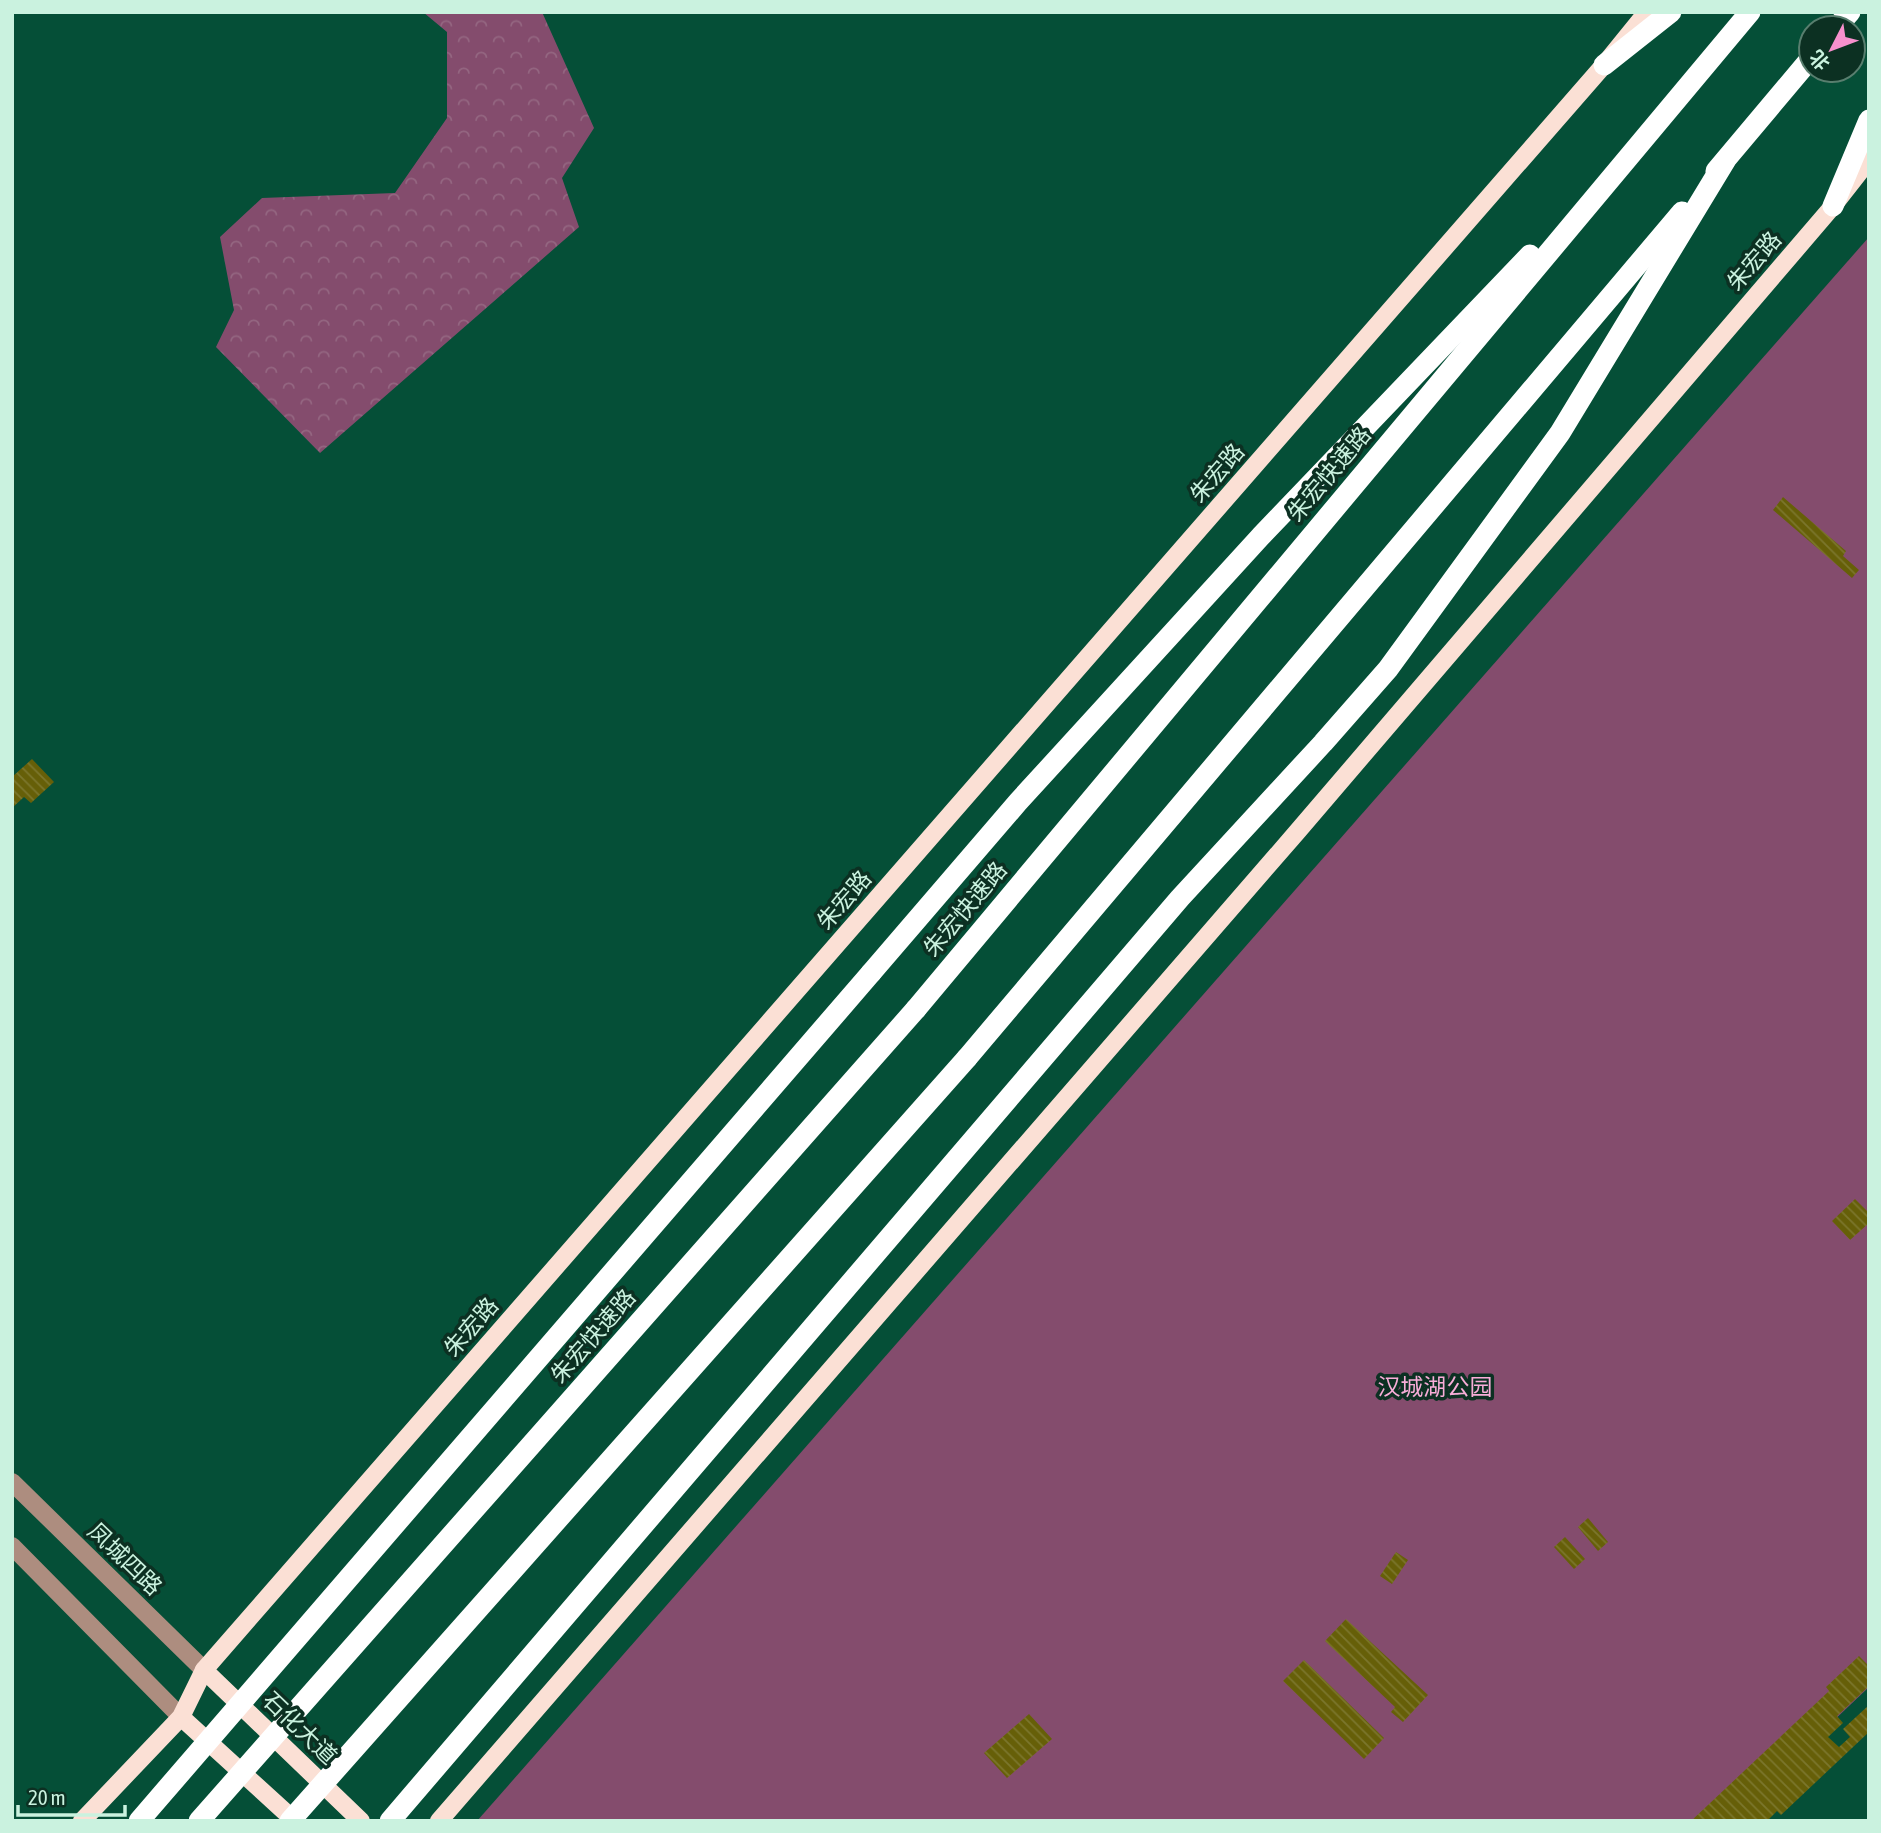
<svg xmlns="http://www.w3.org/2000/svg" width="1881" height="1833" viewBox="0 0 1881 1833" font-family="'Asap Condensed','Noto Sans SC',sans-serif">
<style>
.green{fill:#844c6d}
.forest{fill:url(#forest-crowns)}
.building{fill:url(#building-back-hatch)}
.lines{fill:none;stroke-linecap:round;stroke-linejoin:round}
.minor{stroke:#ad8d7f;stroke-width:18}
.major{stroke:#fbe0d5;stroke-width:18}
.highway{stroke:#fff;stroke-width:21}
.highway-bridge{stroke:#fff;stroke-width:21}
.labels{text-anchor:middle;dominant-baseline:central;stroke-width:7;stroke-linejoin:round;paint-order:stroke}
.street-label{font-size:23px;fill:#caf2df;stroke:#0c3022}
.park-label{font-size:23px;fill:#f8add8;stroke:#0c3022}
</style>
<defs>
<pattern id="forest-crowns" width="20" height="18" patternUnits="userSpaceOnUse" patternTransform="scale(1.75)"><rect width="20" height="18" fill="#844c6d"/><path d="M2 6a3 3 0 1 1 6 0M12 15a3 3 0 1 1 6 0" fill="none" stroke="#946681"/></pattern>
<pattern id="building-back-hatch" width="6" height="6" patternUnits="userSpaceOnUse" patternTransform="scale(1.75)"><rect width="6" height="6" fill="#665f08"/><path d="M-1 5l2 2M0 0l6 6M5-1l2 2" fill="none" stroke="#7b762c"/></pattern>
</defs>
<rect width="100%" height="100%" fill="#054f37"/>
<!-- green -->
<path class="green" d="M1869,237V1687L1728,1821H477Z"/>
<!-- forest -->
<path class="forest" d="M423,12H542L594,128L562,178L579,227L320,453L216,347L234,310L220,237L262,198L395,193L447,118V32Z"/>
<!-- building -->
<g class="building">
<path d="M1783,497L1846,551L1843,556L1859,570L1852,578L1773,510Z"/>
<path d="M32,759L54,782L31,803L24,797L12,808V777Z"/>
<path d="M1855,1199L1869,1213V1223L1850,1240L1832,1221Z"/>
<path d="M1588,1518L1608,1542L1598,1551L1578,1527Z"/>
<path d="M1565,1537L1585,1559L1574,1569L1554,1547Z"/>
<path d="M1396,1552L1408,1560L1392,1584L1380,1576Z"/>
<path d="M1346,1619L1428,1695L1403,1722L1391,1712L1395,1707L1325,1641Z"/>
<path d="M1859,1656L1869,1666V1686L1837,1716L1843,1723L1828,1737L1839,1747L1850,1737L1843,1729L1869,1705V1732L1781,1815L1777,1811L1767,1821H1691L1829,1691L1826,1687Z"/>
<path d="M1304,1660L1384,1738L1364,1759L1283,1681Z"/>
<path d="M1029,1714L1052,1739L1007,1778L984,1753Z"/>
</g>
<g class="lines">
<!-- minor -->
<g class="minor">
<path d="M12,1482L204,1670"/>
<path d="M12,1546L181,1717"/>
</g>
<!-- major -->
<g class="major">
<path d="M204,1670L361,1821"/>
<path d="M181,1717L295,1821"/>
<path d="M82,1821L181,1717L204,1670L1604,65L1647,12"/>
<path d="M439,1821L1297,832L1833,206L1869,160"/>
</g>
<!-- highway -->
<g class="highway">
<path d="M1836,28L1850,12"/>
<path d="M1604,65L1671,12"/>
<path d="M1716,171L1811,58"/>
<path d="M1833,206L1869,120"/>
<path d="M871,973L1018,802L1261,536L1530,255"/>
<path d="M916,1009L1750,12"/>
<path d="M967,1058L1682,212"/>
<path d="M390,1821L1180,898L1323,743L1388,669L1560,433L1725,161"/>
</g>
<!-- highway-bridge -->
<g class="highway-bridge">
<path d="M139,1821L871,973"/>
<path d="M199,1821L916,1009"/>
<path d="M290,1821L967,1058"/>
</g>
</g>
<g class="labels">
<!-- street labels -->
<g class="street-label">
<text transform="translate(1754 261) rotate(-49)">朱宏路</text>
<text transform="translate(1217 473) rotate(-49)">朱宏路</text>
<text transform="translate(1329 474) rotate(-50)">朱宏快速路</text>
<text transform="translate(844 900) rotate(-49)">朱宏路</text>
<text transform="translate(965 909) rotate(-50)">朱宏快速路</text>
<text transform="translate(471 1327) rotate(-49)">朱宏路</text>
<text transform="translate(593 1336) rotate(-49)">朱宏快速路</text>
<text transform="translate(125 1559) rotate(44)">凤城四路</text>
<text transform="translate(300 1728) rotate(44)">石化大道</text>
</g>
<!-- park labels -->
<g class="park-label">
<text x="1435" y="1387">汉城湖公园</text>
</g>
</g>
<!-- border -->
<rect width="1881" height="1833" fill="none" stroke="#caf2df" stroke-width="28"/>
<!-- north arrow -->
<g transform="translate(1832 49) rotate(228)"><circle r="33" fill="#0c3022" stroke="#587e6e" stroke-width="2"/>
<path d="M0-5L12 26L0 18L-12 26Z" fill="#f790cd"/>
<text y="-10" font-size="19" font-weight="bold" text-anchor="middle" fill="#caf2df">北</text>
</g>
<!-- scale -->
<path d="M18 1805v10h107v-10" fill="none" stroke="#caf2df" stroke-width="3.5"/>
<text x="28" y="1805" font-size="21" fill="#caf2df" stroke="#0c3022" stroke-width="5" paint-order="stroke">20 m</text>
</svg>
